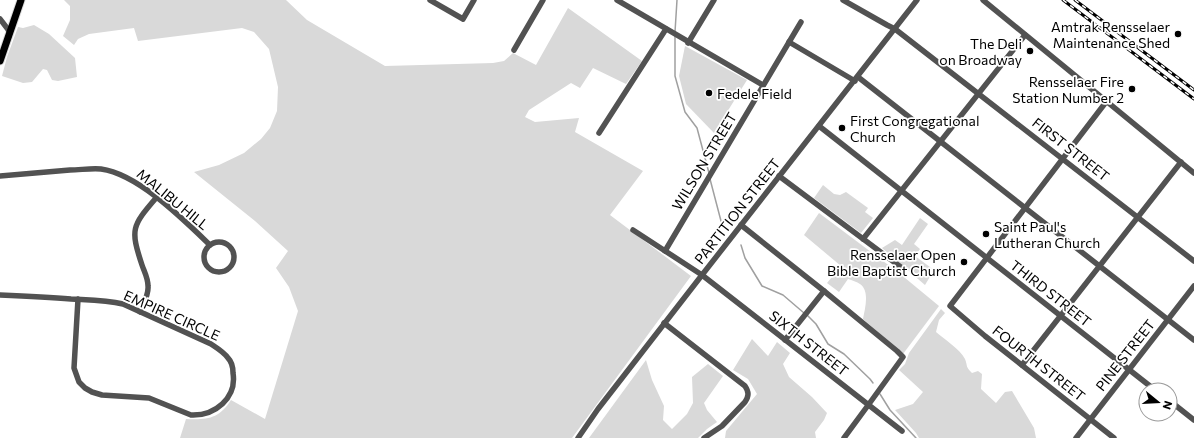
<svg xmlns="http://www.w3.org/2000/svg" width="1194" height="438" viewBox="0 0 1194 438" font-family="Commissioner,sans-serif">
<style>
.green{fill:#d9d9d9}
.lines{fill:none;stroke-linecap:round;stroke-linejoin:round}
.stream{stroke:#a0a0a0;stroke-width:1.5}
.major-casing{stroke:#dbdbdb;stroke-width:9}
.minor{stroke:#525252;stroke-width:5.5}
.major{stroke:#000;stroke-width:7}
.rail-casing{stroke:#000;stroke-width:3}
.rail{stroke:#fff;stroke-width:1.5;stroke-dasharray:4.5;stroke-linecap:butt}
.poi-dot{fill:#000;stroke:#fff;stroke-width:1.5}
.labels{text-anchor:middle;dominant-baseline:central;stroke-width:3.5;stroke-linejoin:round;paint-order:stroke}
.poi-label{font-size:14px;fill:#000;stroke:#fff;text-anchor:end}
.street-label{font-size:14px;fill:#000;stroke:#fff}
</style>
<rect width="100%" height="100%" fill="#fff"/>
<!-- green -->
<g class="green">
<path d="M64,0H286L307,20L385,66L493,63L504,61L513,53L536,65L568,8L642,61L626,84L593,68L580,88L571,83L529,110L525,117L535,122L579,118L575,132L643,171L610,215L691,276L572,438H180L186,419C207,420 219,419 231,400L265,419L298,311L289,287L276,268L288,251L255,221L194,172L219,165L244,153L261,139L270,128L277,111L278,87L269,49L254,32L242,28L138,41L134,28L89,34L78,39L74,45L63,36L70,20V6Z"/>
<path d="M34,25L49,34L75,58L77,77L58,81L52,80L47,70L43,69L32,82L23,83L2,76L7,57L18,27L23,28Z"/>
<path d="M685,46L747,80L714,133L686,104L679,76Z"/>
<path d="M823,185L834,194L840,195L846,192L868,208L865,212L873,218L861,233L814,198Z"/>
<path d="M819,213L899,273L939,306L903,354L863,319C865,308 870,291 860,284C857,282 852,280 848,279L839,292L827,283L841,266L804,235Z"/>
<path d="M920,218L928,224L914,244L920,249L915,256L934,270L925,285L882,248L895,240L902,245Z"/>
<path d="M941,309L945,313L939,320L936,332C944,339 960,349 965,359C968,367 965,366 972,373L978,371L982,374L981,389L996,403L1005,392L1012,391L1034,428L1036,438H919L916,433L895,410L913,404L923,392L899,370L905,364L909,353Z"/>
<path d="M752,339L768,356L777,342L790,353L783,364L789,377L812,397L827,413L824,420L815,432L816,438H725L726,431L757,394L748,379L733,370Z"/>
<path d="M646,360L652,380L664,406L663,420L672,429L687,414L693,403L692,377L708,364L723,376L704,403L707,410L717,422L707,429L698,438H589Z"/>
</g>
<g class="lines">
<!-- stream -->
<g class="stream">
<path d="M675,32L677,0"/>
<path d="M675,36V76L685,112L697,128L709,173"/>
<path d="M710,179L721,221L725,226"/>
<path d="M741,245L745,258L762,286L783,295L804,313"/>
<path d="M807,315L816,324L828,344L844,354L870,379L873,383"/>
<path d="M880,394L890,410L916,438"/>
</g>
<defs>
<path id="major" d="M0,61L21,0"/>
</defs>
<!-- major casing -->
<use href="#major" class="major-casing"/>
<!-- minor -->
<g class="minor">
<path d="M430,0L463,19L474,0"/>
<path d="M617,0L763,85"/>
<path d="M843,0L887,25L895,29L1194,261"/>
<path d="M983,0L1194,173"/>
<path d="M0,19L10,32"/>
<path d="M789,42L855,81"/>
<path d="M688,43L714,0"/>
<path d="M514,50L543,0"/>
<path d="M858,77L1194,340"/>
<path d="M1106,102L950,306L985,336L1114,438"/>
<path d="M819,126L1155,390"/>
<path d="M599,133L666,29"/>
<path d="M0,176C23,174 47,172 70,170C80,170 91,168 101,169C138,174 183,219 210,245"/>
<path d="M779,176L902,268"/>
<path d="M741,225L824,291L897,351L903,357L869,404L844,438"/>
<path d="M633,230L702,275L902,431"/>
<path d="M863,239L1025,35"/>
<circle cx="219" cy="257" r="15"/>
<path d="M665,251L801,22"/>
<path d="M0,295C24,296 47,297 71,299C89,300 106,300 123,304L211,344C217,348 224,352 228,358C232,362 233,367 233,373C237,398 215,416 191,415L149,398L102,395L92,392L85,388L79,382L74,368L78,299"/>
<path d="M140,312C143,304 149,295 148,286C148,278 144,271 142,265C130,229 132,226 156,198"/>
<path d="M664,323L745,386C749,392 749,396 745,402L722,426L704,438"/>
<path d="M785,340L824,291"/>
<path d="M1022,365L1181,162"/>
<path d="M1170,401L1194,420"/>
<path d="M578,438L598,409L702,275L917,0"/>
<path d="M1076,438L1194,286"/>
</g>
<!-- major -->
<use href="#major" class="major"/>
<defs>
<g id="rail">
<path d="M1063,0L1194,99"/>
<path d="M1075,0L1194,90"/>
</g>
</defs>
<!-- rail casing -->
<use href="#rail" class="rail-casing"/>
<!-- rail -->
<use href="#rail" class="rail"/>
</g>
<!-- markers -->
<g class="poi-dot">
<circle cx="1178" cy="34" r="4"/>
<circle cx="1030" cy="51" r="4"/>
<circle cx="1132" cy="89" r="4"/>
<circle cx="709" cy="93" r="4"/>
<circle cx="842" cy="128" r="4"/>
<circle cx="986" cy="234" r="4"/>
<circle cx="964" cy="262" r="4"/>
</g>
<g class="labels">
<!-- poi labels -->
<g class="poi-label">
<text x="1170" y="26">Amtrak Rensselaer<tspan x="1170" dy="16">Maintenance Shed</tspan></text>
<text x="1022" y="43">The Deli<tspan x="1022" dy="16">on Broadway</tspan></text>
<text x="1124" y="81">Rensselaer Fire<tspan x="1124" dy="16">Station Number 2</tspan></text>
<text x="717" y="93" text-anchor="start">Fedele Field</text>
<text x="850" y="120" text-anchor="start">First Congregational<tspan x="850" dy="16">Church</tspan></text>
<text x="994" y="226" text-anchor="start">Saint Paul's<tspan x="994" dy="16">Lutheran Church</tspan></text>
<text x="956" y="254">Rensselaer Open<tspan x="956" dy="16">Bible Baptist Church</tspan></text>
</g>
<!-- street labels -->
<g class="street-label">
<text transform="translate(1071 149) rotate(38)">FIRST STREET</text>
<text transform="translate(704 161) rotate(-59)">WILSON STREET</text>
<text transform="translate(173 199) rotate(39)">MALIBU HILL</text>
<text transform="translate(737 211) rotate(-52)">PARTITION STREET</text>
<text transform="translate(1051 293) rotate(38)">THIRD STREET</text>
<text transform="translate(172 315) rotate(24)">EMPIRE CIRCLE</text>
<text transform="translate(809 343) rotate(38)">SIXTH STREET</text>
<text transform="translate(1125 355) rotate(-52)">PINE STREET</text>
<text transform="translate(1039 363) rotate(38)">FOURTH STREET</text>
</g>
</g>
<!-- north arrow -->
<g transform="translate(1158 402) rotate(108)"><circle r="19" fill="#ffffff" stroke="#999999"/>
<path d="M0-3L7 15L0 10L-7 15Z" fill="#000000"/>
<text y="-6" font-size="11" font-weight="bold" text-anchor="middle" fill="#000000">N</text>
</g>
</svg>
